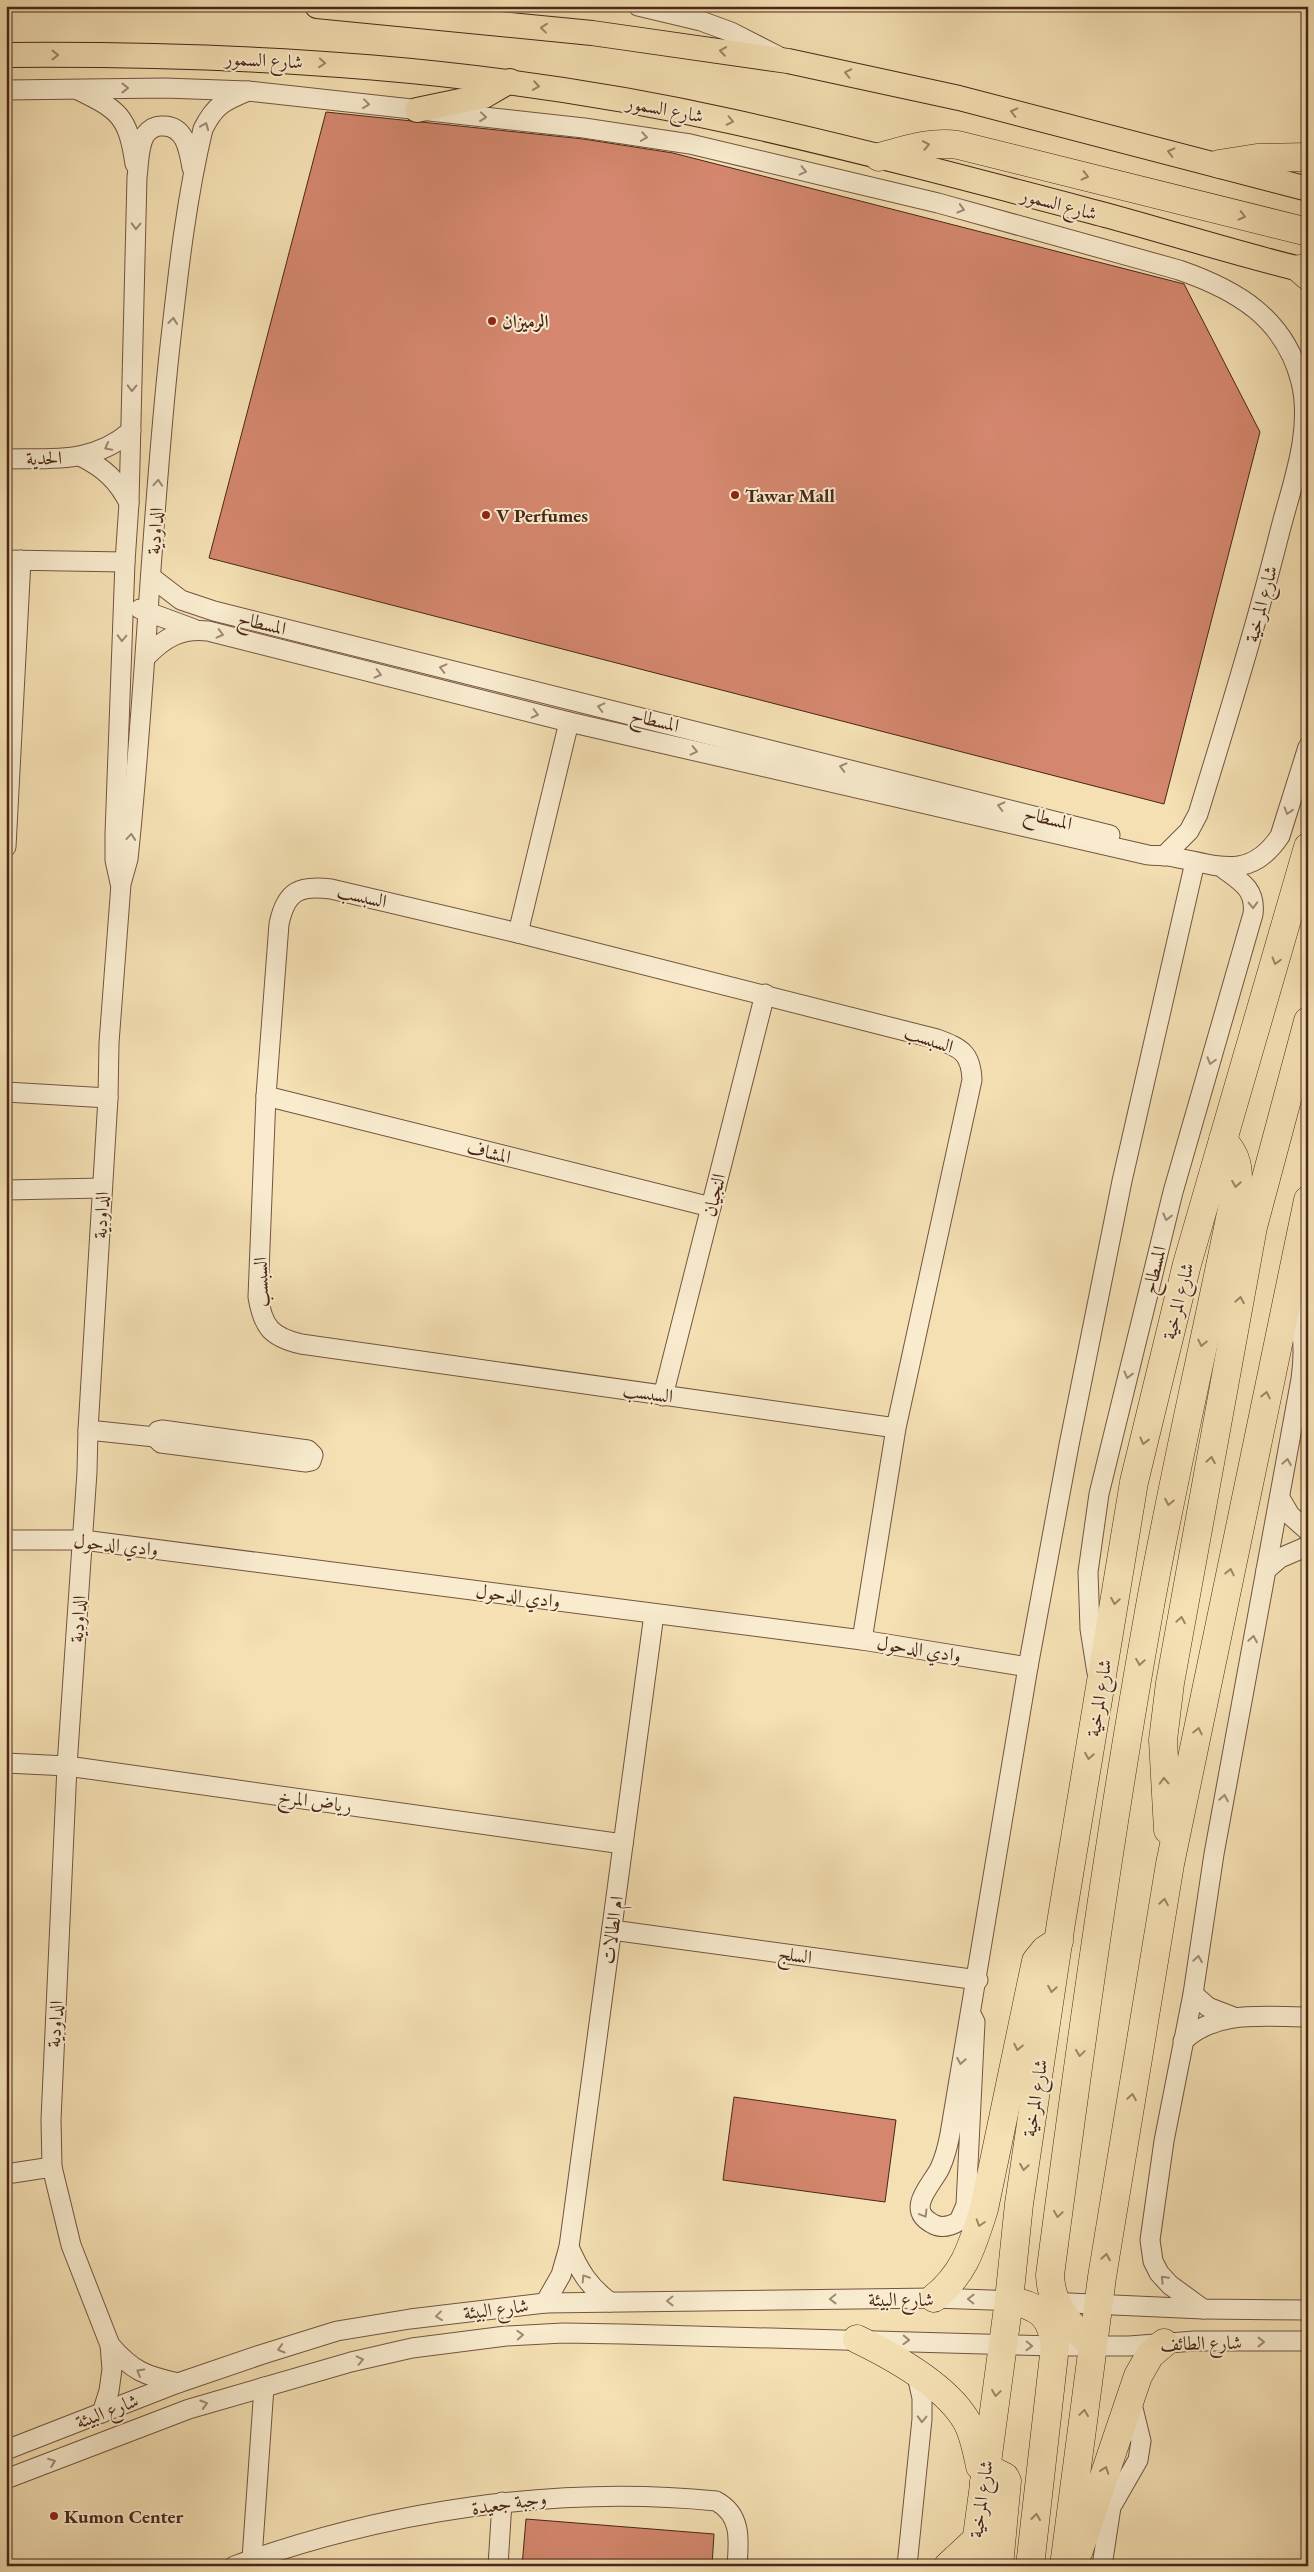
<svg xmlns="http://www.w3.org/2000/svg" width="1314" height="2572" viewBox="0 0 1314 2572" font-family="'EB Garamond',Amiri,serif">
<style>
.building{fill:#d4876e;stroke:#492619}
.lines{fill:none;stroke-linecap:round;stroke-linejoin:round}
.minor-casing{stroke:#745440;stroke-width:21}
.major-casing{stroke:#492619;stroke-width:26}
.highway-casing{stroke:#492619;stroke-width:29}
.minor{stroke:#f8ebce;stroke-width:19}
.major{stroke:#f4e0b3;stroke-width:24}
.highway{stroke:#f4e0b3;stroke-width:28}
.oneway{stroke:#9e8366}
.oneway2{stroke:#a08874}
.poi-dot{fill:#8f2418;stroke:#f8ebce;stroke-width:2}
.labels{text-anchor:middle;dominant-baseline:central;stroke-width:4;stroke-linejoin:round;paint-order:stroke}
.street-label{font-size:19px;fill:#492619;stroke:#f8ebce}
.poi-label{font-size:19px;font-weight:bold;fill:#492619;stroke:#f8ebce;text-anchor:start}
</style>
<rect width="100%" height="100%" fill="#f4e0b3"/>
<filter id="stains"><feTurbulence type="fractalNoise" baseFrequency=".004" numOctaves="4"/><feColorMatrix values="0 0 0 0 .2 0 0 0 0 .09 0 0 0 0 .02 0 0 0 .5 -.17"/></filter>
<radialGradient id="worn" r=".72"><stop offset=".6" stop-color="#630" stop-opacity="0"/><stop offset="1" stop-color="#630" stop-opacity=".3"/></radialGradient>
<!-- building -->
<g class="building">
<path d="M326,112L583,139L673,153L1184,284L1260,432L1164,804L209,558Z"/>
<path d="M734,2097L896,2120L885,2202L723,2180Z"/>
<path d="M526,2519L714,2534L712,2566H522Z"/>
</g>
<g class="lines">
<defs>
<g id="minor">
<path d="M638,6L701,21L731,32L778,56"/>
<path d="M6,90L165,88L248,91L584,128L690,144L938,203L1179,270C1237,290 1285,318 1301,382C1313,431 1292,484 1280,531C1256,626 1227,720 1198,814L1189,831L1164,856"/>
<path d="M78,90C119,110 128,116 135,164"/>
<path d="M82,457C104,468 118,481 129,503"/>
<path d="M6,459C53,458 93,464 131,431"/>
<path d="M6,560L125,562"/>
<path d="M151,577L181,600L214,611L1110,835"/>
<path d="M140,609L194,629"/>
<path d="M146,657C164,638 181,628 208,631L569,722L1148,855C1154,856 1161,855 1167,856C1213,863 1248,884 1280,836L1308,747"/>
<path d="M6,847L21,560"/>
<path d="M120,883L115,860V834L125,562L129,503L137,177C139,164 138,147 145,135C149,130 155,126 161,126C185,124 189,150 192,168"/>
<path d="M518,933L569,722"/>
<path d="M6,1092L108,1098"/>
<path d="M266,1096L711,1207"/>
<path d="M6,1190L102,1188"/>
<path d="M663,1396L765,994"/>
<path d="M88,1430L155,1437"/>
<path d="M162,1430L308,1450L313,1455L311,1461L306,1462L161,1443L155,1437L158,1431Z"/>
<path d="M1280,1498L1290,1515L1308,1531"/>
<path d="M6,1540H83L862,1640L1028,1667"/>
<path d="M1266,1570L1280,1558L1308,1546"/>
<path d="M862,1640L896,1428L972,1080C971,1053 961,1048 937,1039L518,933L331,889C299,885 286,891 279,924L266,1096L258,1297C263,1327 271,1337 301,1344L896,1428"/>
<path d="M1097,1673L1090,1629L1088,1572L1099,1494L1173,1192L1253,914C1256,890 1242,882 1224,869"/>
<path d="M6,1763L67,1766L623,1844"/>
<path d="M612,1930L978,1980"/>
<path d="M1193,1994L1208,2007L1234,2017"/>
<path d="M971,2014L975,2022L966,2205L959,2221C951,2226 942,2229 933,2224C904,2209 932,2185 940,2168C945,2157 948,2145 950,2134L1028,1667L1069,1445L1122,1181L1195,862"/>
<path d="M1183,2041C1217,2009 1265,2017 1308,2017"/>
<path d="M6,2174L52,2167"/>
<path d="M569,2247C579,2270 589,2287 610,2302"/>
<path d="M1047,2302L1203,2309L1308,2310"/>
<path d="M545,2303L561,2275L569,2247L654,1614"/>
<path d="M1203,2309L1170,2285L1159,2273L1153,2261L1150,2240L1164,2141L1193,1994L1214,1854L1301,1379C1306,1343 1302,1322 1290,1289"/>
<path d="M110,2345C132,2371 146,2376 178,2383"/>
<path d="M102,2413L109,2391L112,2369L110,2345L71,2245L52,2167L51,2120L67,1766L87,1472L88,1430L108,1098L109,1043L121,884L128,859C146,689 151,517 170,346C178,274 186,200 203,129C215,105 224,101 248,91"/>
<path d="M6,2450L178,2383L260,2355L337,2331L410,2319L545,2303L934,2298L1019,2301"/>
<path d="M6,2479L189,2409L351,2362L412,2348L506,2336L563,2333L623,2334L1055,2346H1129L1195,2341H1308"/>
<path d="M252,2559L264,2387"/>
<path d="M234,2566C384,2511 556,2485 716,2501C742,2515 739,2540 737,2566"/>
<path d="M498,2566L502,2502"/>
<path d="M907,2566L922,2419V2398L916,2371"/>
<path d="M1102,2566L1111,2507L1138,2460L1141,2441L1131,2400"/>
</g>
<g id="major">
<path d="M317,6L592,33L788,61L959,98L1308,189"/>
<path d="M6,55C252,53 494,68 734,122C860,150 984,183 1109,216C1175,234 1241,255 1308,271"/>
<path d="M417,110L484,96L510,81"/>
</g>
<g id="highway">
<path d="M879,157C906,150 930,141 958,145L1308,232"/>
<path d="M1219,164L1257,158L1308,157"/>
<path d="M1300,269L1308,276"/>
<path d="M1168,1830L1163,1740L1170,1683L1253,1227L1308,1021"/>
<path d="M934,2298C965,2273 972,2246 984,2209L1036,1961L1045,1950L1059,1941"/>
<path d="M1009,2300C1039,2307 1051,2314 1055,2346L1030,2566"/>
<path d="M857,2339C892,2356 947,2386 967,2422C974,2435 977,2452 980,2466"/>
<path d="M1093,2345C1070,2327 1051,2306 1050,2275C1079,2056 1109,1836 1148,1617C1174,1470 1209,1325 1238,1179C1238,1162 1234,1153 1223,1140"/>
<path d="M984,2482L997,2473L1005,2477L1007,2481L999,2566"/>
<path d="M1078,2553L1138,2376L1150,2355L1164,2343"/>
<path d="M948,2566L976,2540"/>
<path d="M973,2566L1009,2300L1019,2204L1061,1923L1134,1482L1187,1264L1308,847"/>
<path d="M1064,2566L1102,2277L1170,1864L1308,1200"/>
</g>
</defs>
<!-- minor casing -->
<use href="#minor" class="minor-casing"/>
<!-- major casing -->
<use href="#major" class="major-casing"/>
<!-- highway casing -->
<use href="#highway" class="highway-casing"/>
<!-- minor -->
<use href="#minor" class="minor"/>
<!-- major -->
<use href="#major" class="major"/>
<!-- highway -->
<use href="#highway" class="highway"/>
</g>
<!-- one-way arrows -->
<defs><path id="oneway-chevron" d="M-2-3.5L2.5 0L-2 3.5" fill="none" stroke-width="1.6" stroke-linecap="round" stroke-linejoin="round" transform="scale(1.25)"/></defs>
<g class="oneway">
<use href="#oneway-chevron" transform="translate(544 28) rotate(-174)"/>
<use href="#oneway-chevron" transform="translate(723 51) rotate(-172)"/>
<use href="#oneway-chevron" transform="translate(55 55)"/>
<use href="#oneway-chevron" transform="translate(322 63) rotate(5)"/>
<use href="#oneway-chevron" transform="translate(848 73) rotate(-168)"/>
<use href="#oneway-chevron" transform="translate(536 86) rotate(9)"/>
<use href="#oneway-chevron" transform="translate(1014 112) rotate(-166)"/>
<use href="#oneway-chevron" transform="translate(730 121) rotate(12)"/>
<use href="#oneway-chevron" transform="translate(926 145) rotate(-11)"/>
<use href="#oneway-chevron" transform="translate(1171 152) rotate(-166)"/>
<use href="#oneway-chevron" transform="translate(1085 176) rotate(14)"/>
<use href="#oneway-chevron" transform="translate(1242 216) rotate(14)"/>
<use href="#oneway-chevron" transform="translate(1276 961) rotate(106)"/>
<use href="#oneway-chevron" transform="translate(1236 1184) rotate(99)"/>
<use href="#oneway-chevron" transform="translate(1240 1300) rotate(-80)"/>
<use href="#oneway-chevron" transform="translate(1202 1343) rotate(102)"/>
<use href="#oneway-chevron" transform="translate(1266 1395) rotate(-78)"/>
<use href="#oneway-chevron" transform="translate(1144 1441) rotate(104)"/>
<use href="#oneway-chevron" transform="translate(1211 1460) rotate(-80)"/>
<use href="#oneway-chevron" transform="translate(1169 1502) rotate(101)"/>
<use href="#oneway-chevron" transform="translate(1230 1572) rotate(-78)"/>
<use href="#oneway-chevron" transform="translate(1115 1601) rotate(99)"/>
<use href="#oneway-chevron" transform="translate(1181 1620) rotate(-80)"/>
<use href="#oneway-chevron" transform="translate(1140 1662) rotate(99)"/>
<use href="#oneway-chevron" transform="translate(1198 1731) rotate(-78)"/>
<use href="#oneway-chevron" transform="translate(1089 1756) rotate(99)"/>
<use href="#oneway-chevron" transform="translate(1164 1781) rotate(-92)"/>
<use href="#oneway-chevron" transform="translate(1164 1902) rotate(-81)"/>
<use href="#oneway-chevron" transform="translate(1052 1989) rotate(99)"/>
<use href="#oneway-chevron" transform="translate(1018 2047) rotate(102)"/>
<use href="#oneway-chevron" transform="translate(1080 2053) rotate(98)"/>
<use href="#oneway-chevron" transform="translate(1132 2097) rotate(-81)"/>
<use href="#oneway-chevron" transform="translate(1024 2167) rotate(99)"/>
<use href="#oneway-chevron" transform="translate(1058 2214) rotate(98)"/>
<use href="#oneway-chevron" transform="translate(980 2223) rotate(108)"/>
<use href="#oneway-chevron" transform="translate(1106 2257) rotate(-81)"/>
<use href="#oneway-chevron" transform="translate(996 2393) rotate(98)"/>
<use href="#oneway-chevron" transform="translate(1084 2413) rotate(-82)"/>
<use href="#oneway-chevron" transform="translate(1105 2470) rotate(-71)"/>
<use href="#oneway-chevron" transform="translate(1036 2517) rotate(-83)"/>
</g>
<g class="oneway2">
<use href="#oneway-chevron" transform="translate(125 88)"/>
<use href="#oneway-chevron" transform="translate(366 104) rotate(7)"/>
<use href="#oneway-chevron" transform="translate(483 117) rotate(6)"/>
<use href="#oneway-chevron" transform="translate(205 126) rotate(-68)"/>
<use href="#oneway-chevron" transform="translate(644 137) rotate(9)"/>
<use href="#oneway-chevron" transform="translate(803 171) rotate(13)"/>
<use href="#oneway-chevron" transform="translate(961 209) rotate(16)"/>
<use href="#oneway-chevron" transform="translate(136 226) rotate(91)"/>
<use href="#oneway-chevron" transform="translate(173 321) rotate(-84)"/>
<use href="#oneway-chevron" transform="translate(132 388) rotate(91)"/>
<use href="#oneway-chevron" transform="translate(108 447) rotate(152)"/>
<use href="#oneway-chevron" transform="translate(158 483) rotate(-86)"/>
<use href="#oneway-chevron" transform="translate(220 634) rotate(14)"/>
<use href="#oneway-chevron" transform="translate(122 638) rotate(92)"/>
<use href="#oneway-chevron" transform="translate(443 668) rotate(-166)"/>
<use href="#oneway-chevron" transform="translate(378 674) rotate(14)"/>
<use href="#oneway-chevron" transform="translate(601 707) rotate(-166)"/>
<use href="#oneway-chevron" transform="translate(535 714) rotate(14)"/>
<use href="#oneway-chevron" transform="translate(694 751) rotate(13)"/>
<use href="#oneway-chevron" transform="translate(843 767) rotate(-166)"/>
<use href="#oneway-chevron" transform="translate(1001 806) rotate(-166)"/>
<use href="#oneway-chevron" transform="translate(1288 811) rotate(107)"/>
<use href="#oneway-chevron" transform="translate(131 837) rotate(-85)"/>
<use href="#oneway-chevron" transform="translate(1253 905) rotate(88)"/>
<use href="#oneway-chevron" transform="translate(1211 1061) rotate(106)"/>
<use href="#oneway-chevron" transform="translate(1167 1217) rotate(104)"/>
<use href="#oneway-chevron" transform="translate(1128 1375) rotate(104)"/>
<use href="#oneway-chevron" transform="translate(1287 1462) rotate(-80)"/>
<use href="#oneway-chevron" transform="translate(1253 1639) rotate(-80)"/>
<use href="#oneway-chevron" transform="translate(1224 1798) rotate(-80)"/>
<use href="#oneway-chevron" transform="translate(1198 1959) rotate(-81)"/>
<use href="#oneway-chevron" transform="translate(961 2061) rotate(100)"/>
<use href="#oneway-chevron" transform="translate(924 2214) rotate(59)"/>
<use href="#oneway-chevron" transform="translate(585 2278) rotate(-123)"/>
<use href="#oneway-chevron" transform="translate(1164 2279) rotate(-134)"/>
<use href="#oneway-chevron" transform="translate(833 2299) rotate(179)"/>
<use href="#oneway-chevron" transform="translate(971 2299) rotate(-179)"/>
<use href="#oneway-chevron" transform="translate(670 2301) rotate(179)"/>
<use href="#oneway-chevron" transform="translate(439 2316) rotate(173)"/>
<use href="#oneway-chevron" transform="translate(520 2335) rotate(-3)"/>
<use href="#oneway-chevron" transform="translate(906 2340) rotate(2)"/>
<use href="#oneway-chevron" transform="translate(1261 2342)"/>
<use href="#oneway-chevron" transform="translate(1029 2346) rotate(2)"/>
<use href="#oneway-chevron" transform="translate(281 2349) rotate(163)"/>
<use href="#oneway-chevron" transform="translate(360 2360) rotate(-13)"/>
<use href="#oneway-chevron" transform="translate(140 2372) rotate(-150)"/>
<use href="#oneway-chevron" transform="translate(204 2404) rotate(-17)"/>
<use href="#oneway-chevron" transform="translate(922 2419) rotate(92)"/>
<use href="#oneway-chevron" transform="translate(52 2462) rotate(-21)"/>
</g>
<!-- markers -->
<g class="poi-dot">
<circle cx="492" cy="321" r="5"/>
<circle cx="735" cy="495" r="5"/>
<circle cx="486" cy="515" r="5"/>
<circle cx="54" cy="2516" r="5"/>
</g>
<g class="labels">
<!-- street labels -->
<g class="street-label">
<text transform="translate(264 60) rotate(3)">شارع السمور</text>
<text transform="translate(665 109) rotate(11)">شارع السمور</text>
<text transform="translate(1059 204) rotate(15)">شارع السمور</text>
<text transform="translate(44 458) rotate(-1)">الحدية</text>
<text transform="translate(155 531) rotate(-86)">الداودية</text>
<text transform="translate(1261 604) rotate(-75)">شارع المرخية</text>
<text transform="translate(262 623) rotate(14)">المسطاح</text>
<text transform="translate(655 720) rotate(14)">المسطاح</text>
<text transform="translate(1048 818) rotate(14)">المسطاح</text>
<text transform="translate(362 896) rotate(13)">السبسب</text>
<text transform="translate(929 1039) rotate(19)">السبسب</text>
<text transform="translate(489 1152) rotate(14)">المشاف</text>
<text transform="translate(714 1195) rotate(-76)">النجيان</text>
<text transform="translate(101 1215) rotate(-87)">الداودية</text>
<text transform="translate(1154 1270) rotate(-76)">المسطاح</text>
<text transform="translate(261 1282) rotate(-92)">السبسب</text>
<text transform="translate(1178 1301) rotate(-76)">شارع المرخية</text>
<text transform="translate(648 1393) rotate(8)">السبسب</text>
<text transform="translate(116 1545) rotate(6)">وادي الدحول</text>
<text transform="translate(518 1596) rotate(7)">وادي الدحول</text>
<text transform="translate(78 1619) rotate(-86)">الداودية</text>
<text transform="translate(919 1649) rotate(9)">وادي الدحول</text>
<text transform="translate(1099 1698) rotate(-81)">شارع المرخية</text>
<text transform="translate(315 1801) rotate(8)">رياض المرخ</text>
<text transform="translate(612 1930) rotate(-82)">ام الطالات</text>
<text transform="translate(795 1955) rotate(8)">السلج</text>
<text transform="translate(55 2024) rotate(-86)">الداودية</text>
<text transform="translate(1035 2098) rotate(-81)">شارع المرخية</text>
<text x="901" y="2299">شارع البيئة</text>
<text transform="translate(496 2309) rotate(-7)">شارع البيئة</text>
<text transform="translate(1201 2343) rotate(-1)">شارع الطائف</text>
<text transform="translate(107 2411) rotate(-21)">شارع البيئة</text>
<text transform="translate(981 2499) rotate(-82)">شارع المرخية</text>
<text transform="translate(509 2503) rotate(-8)">وجبة جعيدة</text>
</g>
<!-- poi labels -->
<g class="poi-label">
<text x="502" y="321">الرميزان</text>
<text x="745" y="495">Tawar Mall</text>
<text x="496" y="515">V Perfumes</text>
<text x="64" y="2516">Kumon Center</text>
</g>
</g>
<!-- margin -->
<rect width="1314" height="2572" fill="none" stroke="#f4e0b3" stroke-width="25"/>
<rect x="8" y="8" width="1299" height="2557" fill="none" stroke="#492619" stroke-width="2.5"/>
<rect x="12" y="12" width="1289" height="2547" fill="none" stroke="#492619"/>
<rect width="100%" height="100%" filter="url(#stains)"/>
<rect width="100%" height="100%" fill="url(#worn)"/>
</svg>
